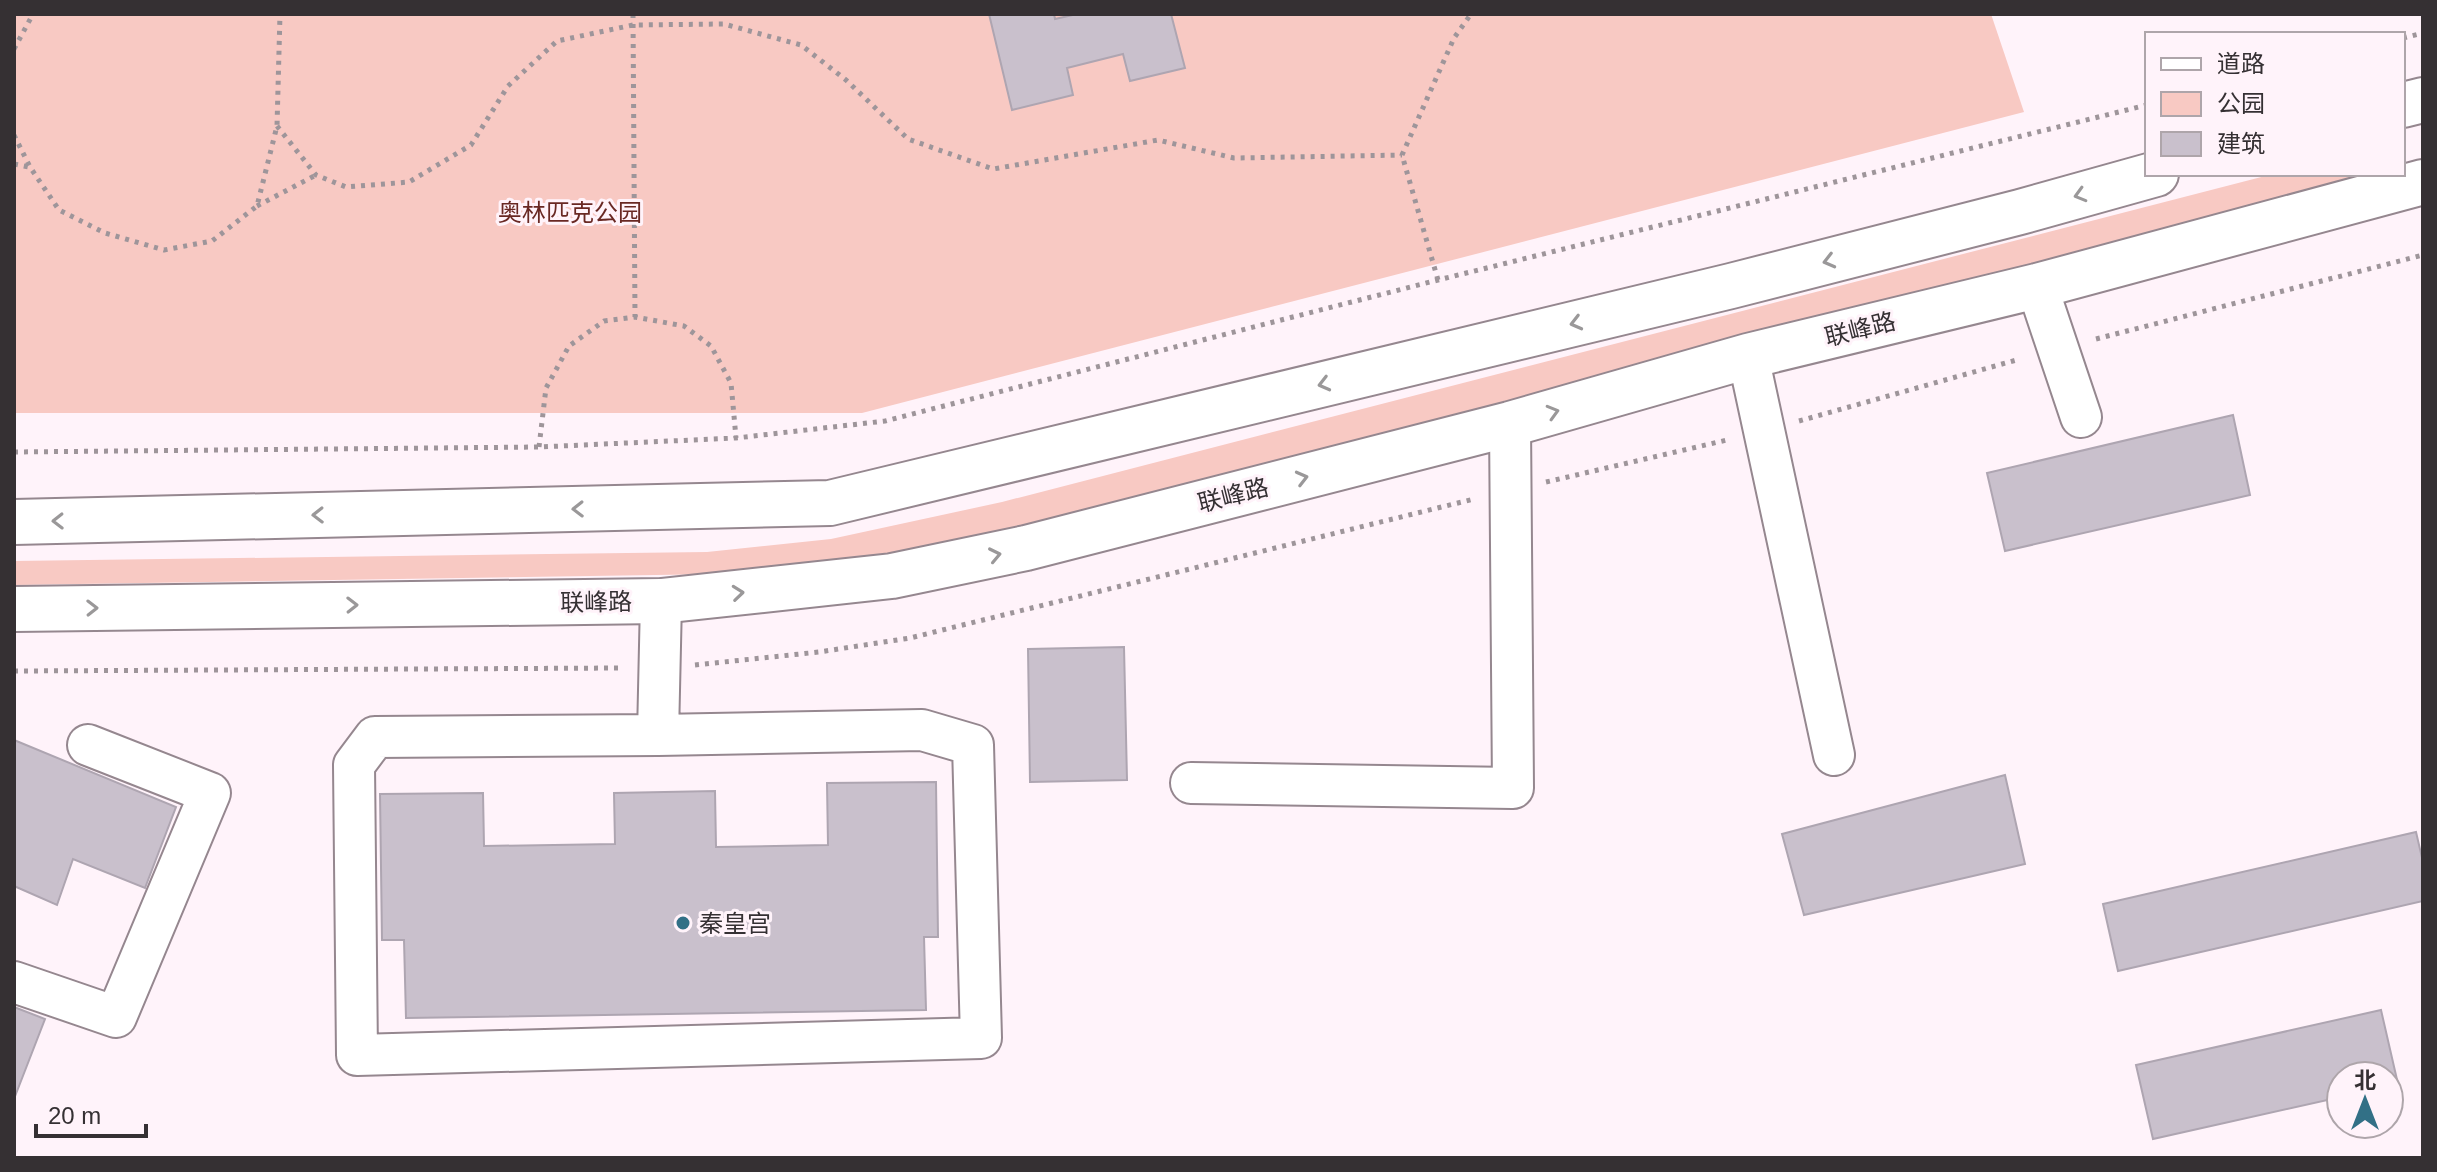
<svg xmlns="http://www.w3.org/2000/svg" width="2437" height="1172" viewBox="0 0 2437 1172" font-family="Helvetica,'Noto Sans SC',sans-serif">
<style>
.green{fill:#f8c9c3}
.building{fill:#c9c0cc;stroke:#aea5b1;stroke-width:2}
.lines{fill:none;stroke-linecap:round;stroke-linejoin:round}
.minor-casing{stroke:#95878f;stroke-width:44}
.major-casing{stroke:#95878f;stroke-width:48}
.path{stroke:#9e959a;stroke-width:5;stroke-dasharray:4 6;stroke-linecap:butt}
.minor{stroke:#fff;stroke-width:40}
.major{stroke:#fff;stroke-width:44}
.oneway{stroke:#9a9899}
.poi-dot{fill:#327086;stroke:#fff3fa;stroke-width:3}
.labels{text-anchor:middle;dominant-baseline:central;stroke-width:6;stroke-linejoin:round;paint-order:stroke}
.park-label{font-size:24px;fill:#692823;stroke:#fff3fa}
.street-label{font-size:24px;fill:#353033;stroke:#fff3fa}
.poi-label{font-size:24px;fill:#353033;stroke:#fff3fa;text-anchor:start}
</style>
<rect width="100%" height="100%" fill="#fff3fa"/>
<!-- green -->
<g class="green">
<path d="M14,14H1991L2024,112L862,413H14Z"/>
<path d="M2273,174H2383L1008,532L845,564L721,574L14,585V561L707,552L831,539L1002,502Z"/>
</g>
<!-- building -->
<g class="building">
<path d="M989,14H1054L1055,19L1077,14H1171L1185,68L1130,81L1123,54L1067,68L1073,95L1012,110Z"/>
<path d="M2233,415L2250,495L2005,551L1987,473Z"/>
<path d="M1124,647L1127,780L1030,782L1028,649Z"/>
<path d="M14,740L176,807L145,888L73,859L57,905L14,886Z"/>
<path d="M2005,775L2025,864L1804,915L1782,834Z"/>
<path d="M936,782L938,937H924L926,1010L406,1018L404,940H382L380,794L483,793L484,846L615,844L614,793L715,791L716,847L828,845L827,783Z"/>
<path d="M2416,832L2423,862V901L2118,971L2103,904Z"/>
<path d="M14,1007L45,1019L14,1099Z"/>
<path d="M2381,1010L2398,1084L2389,1086V1076H2341V1097L2153,1139L2136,1065Z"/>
</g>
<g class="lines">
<defs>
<g id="minor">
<path d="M2037,286L2081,417"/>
<path d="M1748,356L1834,755"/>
<path d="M658,735L375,737L354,765L357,1055L981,1038L973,745L922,730L658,735L661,601"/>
<path d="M1191,783L1513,788L1510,424"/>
<path d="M14,982L116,1017L210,793L88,745"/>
</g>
<g id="major">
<path d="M2403,105L2423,100"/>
<path d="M14,522L830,503L1731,286L2020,212L2156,174"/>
<path d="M14,609L661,601L892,576L1026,548L1510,424L1748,356L2037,286L2423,182"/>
</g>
</defs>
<!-- minor casing -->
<use href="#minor" class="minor-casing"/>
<!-- major casing -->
<use href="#major" class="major-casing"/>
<!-- path -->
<g class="path">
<path d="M633,14L635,317"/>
<path d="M2403,38L2423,33"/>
<path d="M14,49L33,14"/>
<path d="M277,126L316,175L346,187L409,182L471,145L508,86L557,41L633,25L724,24L801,45L846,80L908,139L993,169L1158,140L1234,158L1402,155"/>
<path d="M14,135L30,167L59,210L105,233L164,250L212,241L257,206L277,126L280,14"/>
<path d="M14,164L29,167"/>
<path d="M257,206L316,175"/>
<path d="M1438,280L1402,155L1454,38L1471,14"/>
<path d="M2096,339L2423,255"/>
<path d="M1799,421L2020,359"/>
<path d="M539,447L546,388L569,346L604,321L635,317L684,326L711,346L731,383L736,438"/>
<path d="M14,452L539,447L736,438L885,421L1438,280L2147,105"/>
<path d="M1546,482L1727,440"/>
<path d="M695,665L819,652L910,638L1474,499"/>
<path d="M14,671L621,668"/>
</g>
<!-- minor -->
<use href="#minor" class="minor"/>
<!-- major -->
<use href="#major" class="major"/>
</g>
<!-- one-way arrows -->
<defs><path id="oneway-chevron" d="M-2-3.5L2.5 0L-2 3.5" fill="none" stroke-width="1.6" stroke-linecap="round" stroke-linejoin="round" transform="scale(2)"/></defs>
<g class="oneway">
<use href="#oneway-chevron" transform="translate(2080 195) rotate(164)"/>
<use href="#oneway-chevron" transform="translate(1829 261) rotate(166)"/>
<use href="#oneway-chevron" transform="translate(1576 323) rotate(166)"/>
<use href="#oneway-chevron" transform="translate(1324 384) rotate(166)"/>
<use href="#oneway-chevron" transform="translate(1553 412) rotate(-16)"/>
<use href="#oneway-chevron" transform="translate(1302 478) rotate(-14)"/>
<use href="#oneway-chevron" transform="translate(578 509) rotate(179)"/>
<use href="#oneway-chevron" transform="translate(318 515) rotate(179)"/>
<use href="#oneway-chevron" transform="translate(58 521) rotate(179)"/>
<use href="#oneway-chevron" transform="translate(995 555) rotate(-12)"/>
<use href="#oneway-chevron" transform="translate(738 593) rotate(-6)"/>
<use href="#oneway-chevron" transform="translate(352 605) rotate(-1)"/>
<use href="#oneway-chevron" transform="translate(92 608) rotate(-1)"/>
</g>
<!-- markers -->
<circle class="poi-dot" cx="683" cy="923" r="8"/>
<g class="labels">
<!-- park labels -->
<g class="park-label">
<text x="570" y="212">奥林匹克公园</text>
</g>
<!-- street labels -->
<g class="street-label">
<text transform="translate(1860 329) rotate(-14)">联峰路</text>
<text transform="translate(1233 495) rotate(-14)">联峰路</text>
<text transform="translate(596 602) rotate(-1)">联峰路</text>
</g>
<!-- poi labels -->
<g class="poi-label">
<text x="699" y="923">秦皇宫</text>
</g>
</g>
<!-- border -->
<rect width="2437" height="1172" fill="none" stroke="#353033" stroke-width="32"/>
<!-- legend -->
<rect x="2145" y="32" width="260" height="144" fill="#fff3fa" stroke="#aea5aa" stroke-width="2"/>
<rect x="2161" y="58" width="40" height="12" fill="#ffffff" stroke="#aea5aa" stroke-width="2"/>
<text x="2217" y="72" font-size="24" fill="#353033">道路</text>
<rect x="2161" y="92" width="40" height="24" fill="#f8c9c3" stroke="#aea5aa" stroke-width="2"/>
<text x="2217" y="112" font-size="24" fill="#353033">公园</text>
<rect x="2161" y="132" width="40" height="24" fill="#c9c0cc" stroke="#aea5aa" stroke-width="2"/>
<text x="2217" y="152" font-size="24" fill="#353033">建筑</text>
<!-- north arrow -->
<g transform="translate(2365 1100)"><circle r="38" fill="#fff3fa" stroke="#aea5aa" stroke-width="2"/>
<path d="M0-6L14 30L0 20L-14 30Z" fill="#327086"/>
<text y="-12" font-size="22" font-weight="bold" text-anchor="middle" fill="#353033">北</text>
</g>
<!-- scale -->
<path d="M36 1124v12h110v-12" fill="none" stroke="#353033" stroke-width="4"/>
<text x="48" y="1124" font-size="24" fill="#353033" stroke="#fff3fa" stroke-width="6" paint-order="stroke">20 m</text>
</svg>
